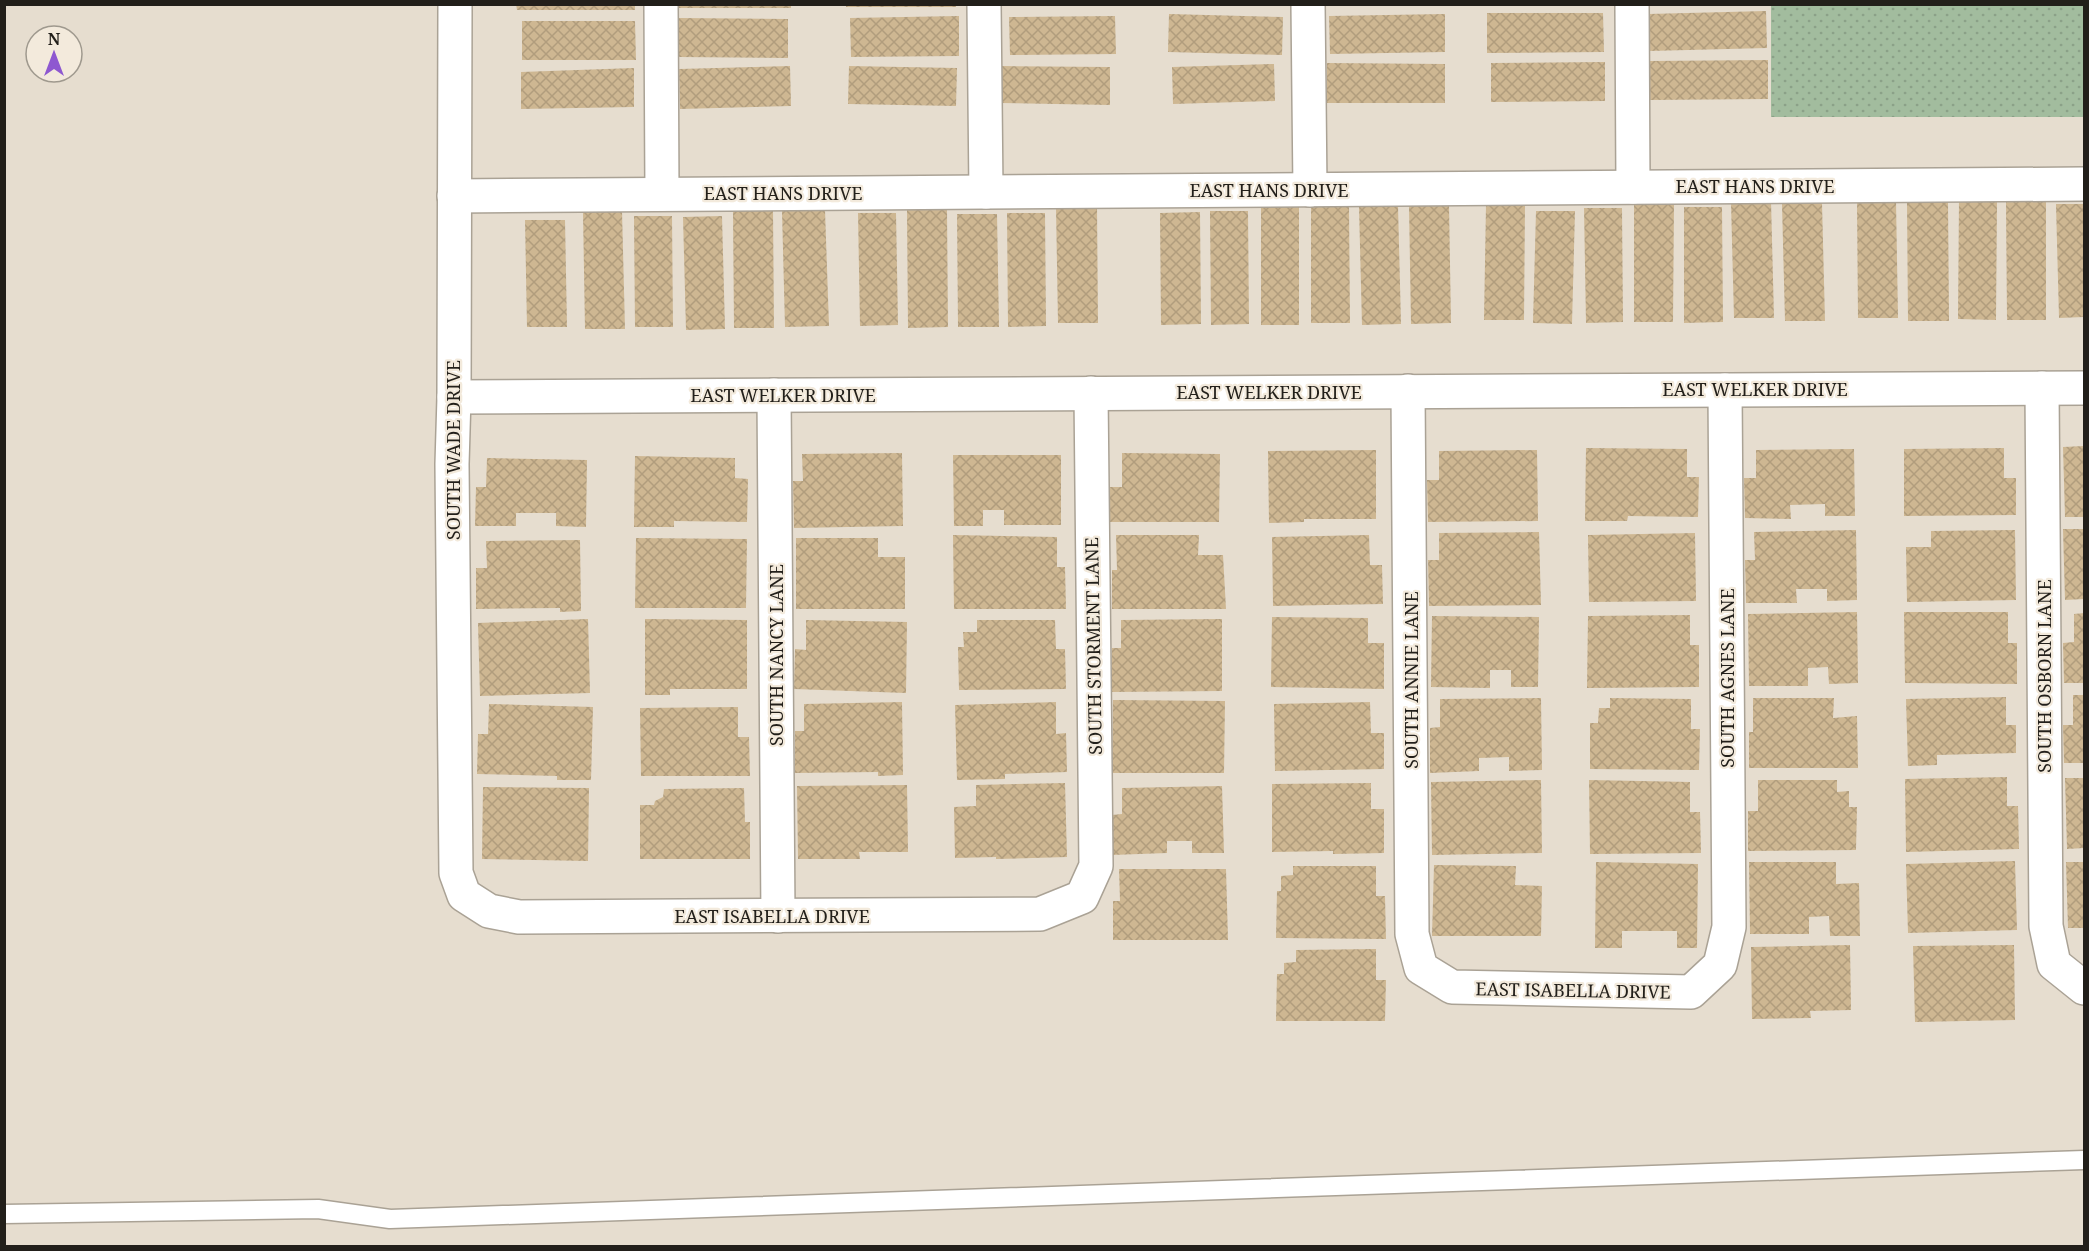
<svg xmlns="http://www.w3.org/2000/svg" width="2089" height="1251" viewBox="0 0 2089 1251" font-family="'Noto Serif',serif">
<style>
.park{fill:url(#park-dots)}
.building{fill:url(#building-cross-hatch)}
.lines{fill:none;stroke-linecap:round;stroke-linejoin:round}
.service-casing{stroke:#aaa295;stroke-width:21}
.minor-casing{stroke:#aaa295;stroke-width:36}
.service{stroke:#fff;stroke-width:18}
.minor{stroke:#fff;stroke-width:33}
.labels{text-anchor:middle;dominant-baseline:central;stroke-width:4.5;stroke-linejoin:round;paint-order:stroke}
.street-label{font-size:18px;fill:#221f1a;stroke:#f3eadc}
</style>
<defs>
<pattern id="park-dots" width="8" height="8" patternUnits="userSpaceOnUse" patternTransform="scale(1.5)"><rect width="8" height="8" fill="#a2bc9e"/><path d="M2 2h.1M6 6h.1" fill="none" stroke="#8ba188" stroke-width="1.8" stroke-linecap="round"/></pattern>
<pattern id="building-cross-hatch" width="8" height="8" patternUnits="userSpaceOnUse" patternTransform="scale(1.5)"><rect width="8" height="8" fill="#ceb792"/><path d="M0 0l8 8M0 8l8-8" fill="none" stroke="#b19d7d"/></pattern>
</defs>
<rect width="100%" height="100%" fill="#e6ddcf"/>
<!-- park -->
<rect class="park" x="1771" y="5" width="313" height="112"/>
<!-- building -->
<g class="building">
<path d="M516,4H635V10H517Z"/>
<rect x="679" y="4" width="112" height="4"/>
<rect x="846" y="4" width="110" height="3"/>
<path d="M1766,11L1767,48L1649,51L1648,14Z"/>
<path d="M1487,13H1603L1604,52L1487,53Z"/>
<path d="M1169,14L1283,17L1282,55L1168,52Z"/>
<path d="M1445,14V52L1330,54L1329,16Z"/>
<path d="M959,16V56L851,57L850,18Z"/>
<path d="M1115,16L1116,54L1010,55L1009,17Z"/>
<path d="M679,18L788,19V58L679,57Z"/>
<path d="M522,21H635L636,60H522Z"/>
<path d="M1768,60V99L1650,100V61Z"/>
<path d="M1605,62V101L1491,102V63Z"/>
<path d="M1327,63L1445,64V103H1327Z"/>
<path d="M1274,64L1275,101L1173,104L1172,67Z"/>
<path d="M790,66L791,106L680,109L679,69Z"/>
<path d="M849,66L957,68L956,106L848,104Z"/>
<path d="M1002,66L1110,67V105L1001,103Z"/>
<path d="M634,68V107L521,109V72Z"/>
<path d="M1959,200L1997,201L1996,320L1958,319Z"/>
<path d="M1771,201L1774,318H1734L1731,202Z"/>
<path d="M1896,201L1898,318H1858L1857,202Z"/>
<path d="M1907,202H1948L1949,321H1908Z"/>
<path d="M2006,202H2046V320H2007Z"/>
<path d="M1822,203L1825,321H1785L1782,204Z"/>
<path d="M1634,204L1674,205L1673,322H1634Z"/>
<path d="M2056,204H2084V317L2059,318Z"/>
<path d="M1311,205H1349L1350,323H1311Z"/>
<path d="M1449,205L1451,323L1411,324L1409,206Z"/>
<path d="M1486,205H1525L1524,320H1484Z"/>
<path d="M1398,206L1401,324L1362,325L1359,207Z"/>
<path d="M1097,207L1098,323H1058L1056,208Z"/>
<rect x="1261" y="207" width="38" height="118"/>
<path d="M1684,207H1722L1723,322L1684,323Z"/>
<path d="M1584,208H1622L1623,322L1586,323Z"/>
<path d="M733,210H773L774,328H734Z"/>
<path d="M825,210L829,326L785,327L782,211Z"/>
<path d="M907,210H947L948,327L908,328Z"/>
<path d="M622,211L625,329H585L583,212Z"/>
<path d="M1210,211H1248L1249,324L1211,325Z"/>
<path d="M1536,211H1575L1572,324L1533,323Z"/>
<path d="M1200,212L1201,324L1161,325L1160,213Z"/>
<path d="M858,213H896L898,325L860,326Z"/>
<path d="M1007,213H1045L1046,326L1008,327Z"/>
<path d="M957,214H997L999,327H958Z"/>
<path d="M634,216H672L673,327H635Z"/>
<path d="M722,216L725,329L686,330L683,217Z"/>
<path d="M525,220H565L567,327H527Z"/>
<path d="M2084,446V517H2065L2063,447Z"/>
<path d="M1586,448L1687,449V477H1699L1698,517L1628,516L1627,521H1585Z"/>
<path d="M2004,448V478H2016V515L1904,516V449Z"/>
<path d="M1854,449L1855,516H1825V504L1790,505L1791,519L1745,518L1744,478H1756V450Z"/>
<path d="M1376,450V519H1304V522L1269,523L1268,451Z"/>
<path d="M1537,450L1538,521L1428,522L1427,480H1439V451Z"/>
<path d="M902,453L903,526L794,528L793,481H803L802,454Z"/>
<path d="M1122,453L1220,454L1219,522H1109L1110,487H1122Z"/>
<path d="M953,455H1061V525H1004V510H983V526H954Z"/>
<path d="M635,456L735,458V478L748,479L747,522L674,521V527H634Z"/>
<path d="M487,458L587,460L586,527L556,526V513H516V526H475L476,487H486Z"/>
<path d="M2063,529H2084V599L2065,600Z"/>
<path d="M1856,530L1857,600L1827,601V589H1796L1797,603H1746L1745,560H1755L1754,532Z"/>
<path d="M2015,530L2016,600L1907,602L1906,547H1931V531Z"/>
<path d="M1539,532L1541,605L1429,606L1428,560H1439V533Z"/>
<path d="M1695,533L1696,601L1589,602L1588,535Z"/>
<path d="M953,535L1057,537V567H1065L1066,609H954Z"/>
<path d="M1116,535H1199L1198,555H1223L1226,609H1112V570H1117Z"/>
<path d="M1369,535L1370,565H1382L1383,604L1273,606L1272,537Z"/>
<path d="M636,538L747,539L746,608H635Z"/>
<path d="M796,538H878V557H905V609H796Z"/>
<path d="M580,540L581,611L560,612V608L476,609V568H487L486,541Z"/>
<path d="M1857,612L1858,683L1829,684L1828,667L1808,668V686H1749L1748,614Z"/>
<path d="M1904,612H2008V643H2017V684L1905,683Z"/>
<path d="M2084,613V683H2064L2063,643L2074,642V614Z"/>
<path d="M1690,615V645H1699V687L1587,688L1588,616Z"/>
<path d="M1432,616L1539,617L1538,687H1511V670H1490V688L1431,687Z"/>
<path d="M1272,617L1368,618V643H1384V689L1271,687Z"/>
<path d="M588,619L590,693L480,696L478,623Z"/>
<path d="M645,619L747,620V689H670V695H645Z"/>
<path d="M1222,619V691L1111,692L1112,648H1121V620Z"/>
<path d="M806,620L907,622L906,693L794,689L795,649L806,650Z"/>
<path d="M977,620H1055L1056,649H1065L1066,689L959,690L958,647H964L963,632H977Z"/>
<path d="M2073,695H2084V763H2064L2063,725H2073Z"/>
<path d="M2006,697V725H2016V753L1937,755V765L1908,766L1906,699Z"/>
<path d="M1541,698L1542,770L1509,771V757L1479,758V771L1430,773V728L1440,727V699Z"/>
<path d="M1610,698L1691,699V729H1700L1699,770L1590,769V723H1598L1599,708H1610Z"/>
<path d="M1753,698H1834L1833,718L1857,716L1858,768H1749V732H1753Z"/>
<path d="M1113,700L1225,701L1224,773H1112Z"/>
<path d="M902,702L903,775L878,776V772L795,773V731H804V704Z"/>
<path d="M1056,702V734L1066,733L1067,772L1005,774V779L957,780L955,705Z"/>
<path d="M1370,702L1371,733H1384V769L1275,771L1274,704Z"/>
<path d="M489,704L593,707L591,780H557V776L477,774L478,734H488Z"/>
<path d="M738,707V737H749L750,776H641L640,708Z"/>
<path d="M2007,777V806H2018L2019,849L1906,852L1905,779Z"/>
<path d="M2065,778H2084V848L2067,849Z"/>
<path d="M1541,780L1542,853L1432,855L1431,782Z"/>
<path d="M1589,780L1690,782V812H1700L1701,853L1590,854Z"/>
<path d="M1758,780H1837V792L1849,791V807H1857L1856,850L1748,851V811H1758Z"/>
<path d="M1065,783L1067,857L996,859V857L955,858L954,807L976,806V785Z"/>
<path d="M1371,783V809H1384V853L1333,854V851L1272,852V784Z"/>
<path d="M907,785L908,852H859L860,859H798L797,786Z"/>
<path d="M1222,786L1224,853H1192V841H1167V853L1112,855V815L1122,814V788Z"/>
<path d="M483,787L589,788L588,861L482,859Z"/>
<path d="M744,788L745,822H750V859H640V805H654L655,801L663,797L664,789Z"/>
<path d="M2015,861L2017,930L1908,933L1906,864Z"/>
<path d="M1596,862L1698,864L1697,948H1677V931H1622V948H1595Z"/>
<path d="M1749,862H1836V884L1859,883L1860,936H1830L1829,916L1809,917V934H1750Z"/>
<path d="M2066,862H2084V928H2068Z"/>
<path d="M1434,865L1516,866L1515,885L1542,886L1541,936H1432Z"/>
<path d="M1293,866H1376V896H1385L1386,939L1276,938L1277,891H1281V876L1293,875Z"/>
<path d="M1119,869H1226L1228,940H1113V901H1120Z"/>
<path d="M1850,945L1851,1010L1810,1011L1811,1018L1752,1019L1751,947Z"/>
<path d="M2014,945L2015,1020L1915,1022L1913,946Z"/>
<path d="M1376,949V980H1386L1385,1021H1276L1277,974H1284V963L1296,962V950Z"/>
</g>
<g class="lines">
<defs>
<path id="service" d="M4,1214L318,1209L390,1219L2084,1160"/>
<g id="minor">
<path d="M455,4L454,397L452,464L456,873L464,895L489,911L519,917L1040,914L1082,897L1096,866L1091,393"/>
<path d="M661,4L662,194"/>
<path d="M984,4L986,192"/>
<path d="M1308,4L1310,190"/>
<path d="M1632,4L1633,187"/>
<path d="M454,196L2084,184"/>
<path d="M2042,388L2046,926L2054,964L2084,988"/>
<path d="M1408,391L1412,934L1421,968L1452,987L1691,992L1720,965L1729,927L1725,390"/>
<path d="M774,395L778,916"/>
<path d="M454,397L2084,388"/>
</g>
</defs>
<!-- service casing -->
<use href="#service" class="service-casing"/>
<!-- minor casing -->
<use href="#minor" class="minor-casing"/>
<!-- service -->
<use href="#service" class="service"/>
<!-- minor -->
<use href="#minor" class="minor"/>
</g>
<g class="labels">
<!-- street labels -->
<g class="street-label">
<text x="1755" y="186">EAST HANS DRIVE</text>
<text x="1269" y="190">EAST HANS DRIVE</text>
<text x="783" y="193">EAST HANS DRIVE</text>
<text x="1755" y="389">EAST WELKER DRIVE</text>
<text x="1269" y="392">EAST WELKER DRIVE</text>
<text x="783" y="395">EAST WELKER DRIVE</text>
<text transform="translate(453 450) rotate(-90)">SOUTH WADE DRIVE</text>
<text transform="translate(1093 646) rotate(-91)">SOUTH STORMENT LANE</text>
<text transform="translate(776 655) rotate(-90)">SOUTH NANCY LANE</text>
<text transform="translate(2044 676) rotate(-90)">SOUTH OSBORN LANE</text>
<text transform="translate(1727 678) rotate(-90)">SOUTH AGNES LANE</text>
<text transform="translate(1411 680) rotate(-90)">SOUTH ANNIE LANE</text>
<text x="772" y="916">EAST ISABELLA DRIVE</text>
<text transform="translate(1573 990) rotate(1)">EAST ISABELLA DRIVE</text>
</g>
</g>
<!-- border -->
<rect width="2089" height="1251" fill="none" stroke="#221f1a" stroke-width="12"/>
<!-- north arrow -->
<g transform="translate(54 54)"><circle r="28" fill="#f3eadc" stroke="#9f998e" stroke-width="1.5"/>
<path d="M0-4.5L10 22L0 15L-10 22Z" fill="#8e58d0"/>
<text y="-9" font-size="16" font-weight="bold" text-anchor="middle" fill="#221f1a">N</text>
</g>
</svg>
